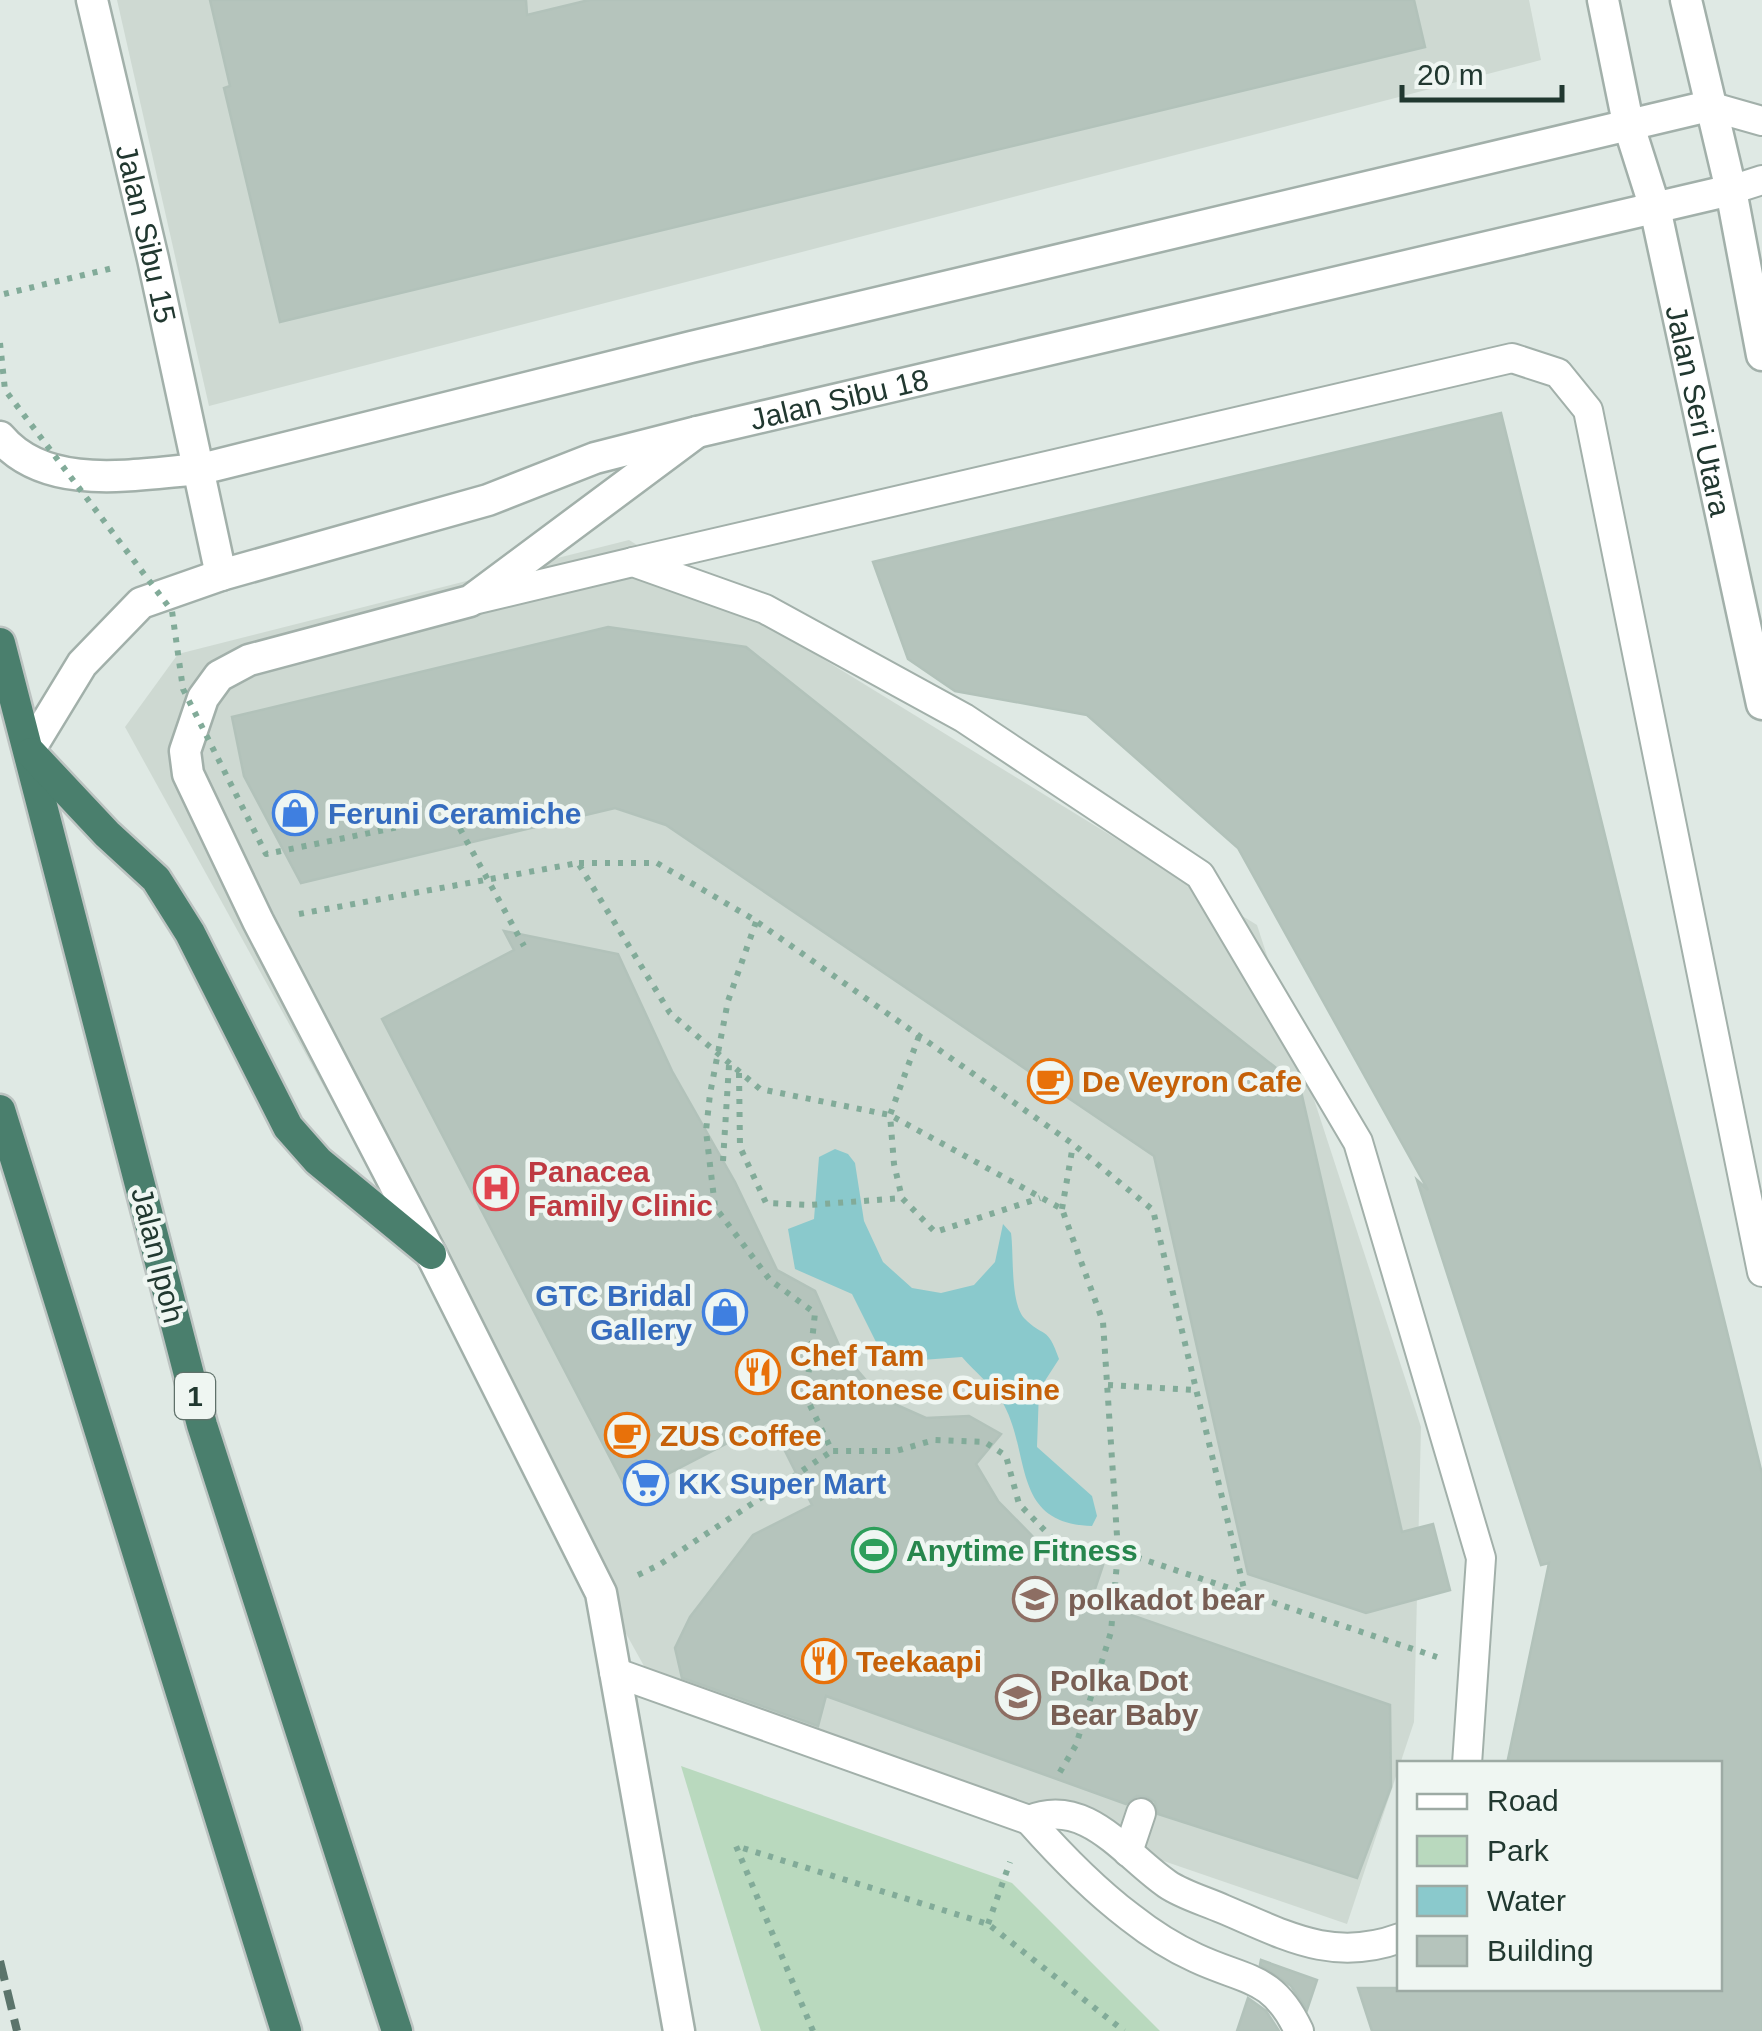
<svg xmlns="http://www.w3.org/2000/svg" width="1762" height="2031" viewBox="0 0 1762 2031" font-family="Helvetica,sans-serif">
<style>
.built{fill:#ced9d2}
.green{fill:#b9d9be}
.water{fill:#8ac9cc}
.building{fill:#b5c4bc;stroke:#b2c2ba;stroke-width:2.5}
.lines{fill:none;stroke-linecap:round;stroke-linejoin:round}
.service-casing{stroke:#a2b0aa;stroke-width:32}
.minor-casing{stroke:#a2b0aa;stroke-width:35}
.tertiary-casing{stroke:#a2b0aa;stroke-width:35}
.trunk-casing{stroke:#bcc3c1;stroke-width:35}
.path{stroke:#82ab99;stroke-width:6;stroke-dasharray:5 8;stroke-linecap:butt}
.service{stroke:#fff;stroke-width:28}
.minor{stroke:#fff;stroke-width:30}
.tertiary{stroke:#fff;stroke-width:30}
.trunk{stroke:#4a7f6d;stroke-width:30}
.rail{stroke:#5b746b;stroke-width:8;stroke-dasharray:20 10;stroke-linecap:butt}
.path-bridge{stroke:#82ab99;stroke-width:6;stroke-dasharray:5 8;stroke-linecap:butt}
.labels{text-anchor:middle;dominant-baseline:central;stroke-width:9;stroke-linejoin:round;paint-order:stroke}
.shield{fill:#eff6f2;stroke:#5f716a;stroke-width:2.5}
.shield-label{font-size:28px;font-weight:bold;fill:#213830}
.street-label{font-size:30px;fill:#213830;stroke:#eff6f2}
.shop-label{font-size:30px;font-weight:bold;fill:#366cbe;stroke:#eff6f2;text-anchor:start}
.food-label{font-size:30px;font-weight:bold;fill:#c56008;stroke:#eff6f2;text-anchor:start}
.health-label{font-size:30px;font-weight:bold;fill:#be3a42;stroke:#eff6f2;text-anchor:start}
.leisure-label{font-size:30px;font-weight:bold;fill:#27864d;stroke:#eff6f2;text-anchor:start}
.education-label{font-size:30px;font-weight:bold;fill:#785e54;stroke:#eff6f2;text-anchor:start}
</style>
<rect width="100%" height="100%" fill="#dfe9e4"/>
<!-- built -->
<g class="built">
<path d="M117,0H1529L1541,60L209,406Z"/>
<path d="M629,540L1257,925L1421,1427L1414,1722L1347,1924L655,1686L125,727L178,654Z"/>
</g>
<!-- green -->
<path class="green" d="M681,1766L1012,1883L1160,2031H761Z"/>
<!-- water -->
<path class="water" d="M835,1149L848,1154L855,1163L864,1221L883,1262L912,1288L941,1293L974,1285L995,1262L1003,1224L1011,1233C1014,1254 1010,1302 1024,1318C1044,1339 1047,1324 1059,1359L1039,1390L1037,1447L1092,1496L1097,1516L1092,1526C1012,1524 1031,1456 1004,1405C995,1388 975,1372 962,1357L895,1362L879,1348L852,1294L795,1269L788,1229L814,1219L819,1157Z"/>
<!-- building -->
<g class="building">
<path d="M210,0H526L527,15L589,0H1414L1425,47L280,322L224,88L230,86Z"/>
<path d="M1501,413L1762,1474V2031H1372L1358,1988H1720V1764H1507L1549,1563L1541,1565L1417,1180L1428,1190L1238,848L1087,715L955,691L908,659L873,562Z"/>
<path d="M608,627L746,647L1300,1087L1402,1532L1433,1524L1450,1590L1366,1613L1248,1574L1154,1156L666,825L615,808L301,883L244,776L232,717Z"/>
<path d="M504,931L618,954L672,1071L735,1182L777,1270L815,1291L842,1352L881,1398L926,1418L969,1416L1001,1434L976,1464L998,1501L1045,1549L1103,1565L1091,1601L1390,1705L1391,1787L1357,1878L1158,1814L1155,1802L1147,1797L1137,1796L1126,1804L826,1696L818,1726L682,1678L675,1648L690,1617L753,1535L812,1505L770,1421L629,1494L382,1019L514,950Z"/>
<path d="M1261,1960L1317,1980L1307,2010L1291,1986L1260,1965Z"/>
<path d="M1248,1998L1266,2011L1279,2031H1237Z"/>
</g>
<g class="lines">
<defs>
<g id="service">
<path d="M1709,106L1762,121"/>
<path d="M1731,190L1762,180"/>
<path d="M633,562L1512,358L1558,373L1588,410L1762,1272"/>
<path d="M474,600L633,562L765,609L964,718L1200,875L1358,1142L1481,1558L1467,1764"/>
<path d="M614,1672L1029,1820C1086,1796 1125,1855 1167,1884C1183,1895 1205,1901 1223,1909C1285,1935 1332,1963 1400,1938"/>
<path d="M1029,1820C1060,1855 1093,1889 1130,1917C1149,1932 1174,1948 1196,1958C1245,1981 1273,1975 1299,2031"/>
<path d="M1128,1852L1141,1813"/>
</g>
<g id="minor">
<path id="s1" d="M92,0L153,259L221,575"/>
<path d="M0,437C47,493 136,474 201,469L691,347L1709,106"/>
<path id="s2" d="M29,751L82,664L141,603L221,575L488,500L595,458L697,432L1731,190"/>
<path d="M679,2031L601,1593L431,1254L258,921L188,774L185,751L203,698L219,676L249,660L470,601L697,432"/>
</g>
<g id="tertiary">
<path id="s3" d="M1603,0L1628,123L1655,208L1762,704"/>
<path d="M1686,0L1731,190L1762,355"/>
</g>
<g id="trunk">
<path d="M0,643L202,1425L397,2031"/>
<path d="M31,753L107,834L156,879L190,933L288,1127L318,1161L431,1254"/>
<path d="M0,1110L286,2031"/>
</g>
</defs>
<!-- service casing -->
<use href="#service" class="service-casing"/>
<!-- minor casing -->
<use href="#minor" class="minor-casing"/>
<!-- tertiary casing -->
<use href="#tertiary" class="tertiary-casing"/>
<!-- trunk casing -->
<use href="#trunk" class="trunk-casing"/>
<!-- path -->
<g class="path">
<path d="M4,294L113,268"/>
<path d="M579,863H657L753,919L1073,1144L1153,1210L1245,1593"/>
<path d="M299,914L578,863L670,1013L760,1089L890,1115L1062,1209L1103,1322L1118,1551L1111,1632L1076,1745L1057,1777"/>
<path d="M756,922L728,1001L710,1094L706,1131L715,1207L770,1280L815,1313L806,1397L832,1451H896L934,1440L985,1442L1006,1456L1019,1504L1057,1543L1118,1551L1437,1657"/>
<path d="M919,1036L890,1115L894,1164L902,1198L935,1232L1040,1198"/>
<path d="M739,1073L740,1147L766,1203L810,1205L902,1198"/>
<path d="M723,1161L729,1065"/>
<path d="M1062,1209L1073,1145"/>
<path d="M1108,1385L1196,1390"/>
<path d="M638,1575L659,1565L832,1451"/>
<path d="M988,1924L1010,1862"/>
<path d="M813,2031L736,1846L988,1924L1124,2031"/>
</g>
<!-- service -->
<use href="#service" class="service"/>
<!-- minor -->
<use href="#minor" class="minor"/>
<!-- tertiary -->
<use href="#tertiary" class="tertiary"/>
<!-- trunk -->
<use href="#trunk" class="trunk"/>
<!-- rail -->
<path class="rail" d="M0,1961L17,2031"/>
<!-- path-bridge -->
<path class="path-bridge" d="M0,343L5,390L172,611L183,689L266,854L453,816L524,946"/>
</g>
<!-- icons -->
<defs>
<symbol id="shop-ring" viewBox="-11 -11 22 22"><circle r="9.5" fill="#eff6f2" stroke="#3f7fe0" stroke-width="1.5"/><path d="M-5-2.5h2.3a2.7 3.5 0 0 1 5.4 0H5L5.5 6h-11ZM-1.5-2.5h3a1.5 2.3 0 0 0-3 0Z" fill="#3f7fe0"/></symbol>
<symbol id="cafe-ring" viewBox="-11 -11 22 22"><circle r="9.5" fill="#eff6f2" stroke="#e8710a" stroke-width="1.5"/><path d="M-5.5-4.5H6V0H3Q3 3.5 0 3.5H-2.5Q-5.5 3.5-5.5 0ZM3-3.2v2h1.7v-2ZM-6 4.5H4V6H-6Z" fill="#e8710a"/></symbol>
<symbol id="hospital-ring" viewBox="-11 -11 22 22"><circle r="9.5" fill="#eff6f2" stroke="#e0444e" stroke-width="1.5"/><path d="M-5-5h3v3.5h4V-5h3V5h-3V1.5h-4V5h-3Z" fill="#e0444e"/></symbol>
<symbol id="restaurant-ring" viewBox="-11 -11 22 22"><circle r="9.5" fill="#eff6f2" stroke="#e8710a" stroke-width="1.5"/><path d="M-5-6h1v4h1v-4h1v4h1v-4h1v5L-1.5 .5V6h-2V.5L-5-1ZM5-6V6H3V1.5H1.5Q1.5-4 5-6Z" fill="#e8710a"/></symbol>
<symbol id="supermarket-ring" viewBox="-11 -11 22 22"><circle r="9.5" fill="#eff6f2" stroke="#3f7fe0" stroke-width="1.5"/><path d="M-6-5.5h2.5l.6 2H6L4.5 2H-2.5L-4.4-4H-6ZM-1.5 3.2a1.3 1.3 0 1 0 .1 0ZM3 3.2a1.3 1.3 0 1 0 .1 0Z" fill="#3f7fe0"/></symbol>
<symbol id="stadium-ring" viewBox="-11 -11 22 22"><circle r="9.5" fill="#eff6f2" stroke="#2e9e5b" stroke-width="1.5"/><path d="M0-5a6.5 5 0 1 0 0 10a6.5 5 0 1 0 0-10ZM-3.5-1.8h7v3.6h-7Z" fill="#2e9e5b"/></symbol>
<symbol id="school-ring" viewBox="-11 -11 22 22"><circle r="9.5" fill="#eff6f2" stroke="#8d6e63" stroke-width="1.5"/><path d="M0-5L7-2L0 1L-7-2ZM-4 1L0 2.5L4 1V4Q0 6-4 4Z" fill="#8d6e63"/></symbol>
</defs>
<g fill-rule="evenodd">
<use href="#shop-ring" x="270" y="788" width="50" height="50"/>
<use href="#cafe-ring" x="1025" y="1056" width="50" height="50"/>
<use href="#hospital-ring" x="471" y="1163" width="50" height="50"/>
<use href="#shop-ring" x="700" y="1287" width="50" height="50"/>
<use href="#restaurant-ring" x="733" y="1347" width="50" height="50"/>
<use href="#cafe-ring" x="602" y="1410" width="50" height="50"/>
<use href="#supermarket-ring" x="621" y="1458" width="50" height="50"/>
<use href="#stadium-ring" x="849" y="1525" width="50" height="50"/>
<use href="#school-ring" x="1010" y="1574" width="50" height="50"/>
<use href="#restaurant-ring" x="799" y="1636" width="50" height="50"/>
<use href="#school-ring" x="993" y="1672" width="50" height="50"/>
</g>
<g class="labels">
<!-- shield labels -->
<rect class="shield" x="175" y="1373" width="40" height="46" rx="8"/>
<g class="shield-label">
<text x="195" y="1396">1</text>
</g>
<!-- street labels -->
<g class="street-label">
<text stroke="none"><textPath href="#s1" startOffset="240">Jalan Sibu 15</textPath></text>
<text stroke="none"><textPath href="#s2" startOffset="915">Jalan Sibu 18</textPath></text>
<text stroke="none"><textPath href="#s3" startOffset="422">Jalan Seri Utara</textPath></text>
<text transform="translate(158 1255) rotate(76)">Jalan Ipoh</text>
</g>
<!-- shop labels -->
<g class="shop-label">
<text x="328" y="813">Feruni Ceramiche</text>
<text x="692" y="1295" text-anchor="end">GTC Bridal<tspan x="692" dy="34">Gallery</tspan></text>
<text x="678" y="1483">KK Super Mart</text>
</g>
<!-- food labels -->
<g class="food-label">
<text x="1082" y="1081">De Veyron Cafe</text>
<text x="790" y="1355">Chef Tam<tspan x="790" dy="34">Cantonese Cuisine</tspan></text>
<text x="660" y="1435">ZUS Coffee</text>
<text x="856" y="1661">Teekaapi</text>
</g>
<!-- health labels -->
<g class="health-label">
<text x="528" y="1171">Panacea<tspan x="528" dy="34">Family Clinic</tspan></text>
</g>
<!-- leisure labels -->
<g class="leisure-label">
<text x="906" y="1550">Anytime Fitness</text>
</g>
<!-- education labels -->
<g class="education-label">
<text x="1068" y="1599">polkadot bear</text>
<text x="1050" y="1680">Polka Dot<tspan x="1050" dy="34">Bear Baby</tspan></text>
</g>
</g>
<!-- legend -->
<rect x="1397" y="1761" width="325" height="230" fill="#eff6f2" stroke="#9daaa4" stroke-width="2.5"/>
<rect x="1417" y="1794" width="50" height="15" fill="#ffffff" stroke="#9daaa4" stroke-width="2.5"/>
<text x="1487" y="1811" font-size="30" fill="#213830">Road</text>
<rect x="1417" y="1836" width="50" height="30" fill="#b9d9be" stroke="#9daaa4" stroke-width="2.5"/>
<text x="1487" y="1861" font-size="30" fill="#213830">Park</text>
<rect x="1417" y="1886" width="50" height="30" fill="#8ac9cc" stroke="#9daaa4" stroke-width="2.5"/>
<text x="1487" y="1911" font-size="30" fill="#213830">Water</text>
<rect x="1417" y="1936" width="50" height="30" fill="#b5c4bc" stroke="#9daaa4" stroke-width="2.5"/>
<text x="1487" y="1961" font-size="30" fill="#213830">Building</text>
<!-- scale -->
<path d="M1402 85v15h160v-15" fill="none" stroke="#213830" stroke-width="5"/>
<text x="1417" y="85" font-size="30" fill="#213830" stroke="#eff6f2" stroke-width="8" paint-order="stroke">20 m</text>
</svg>
